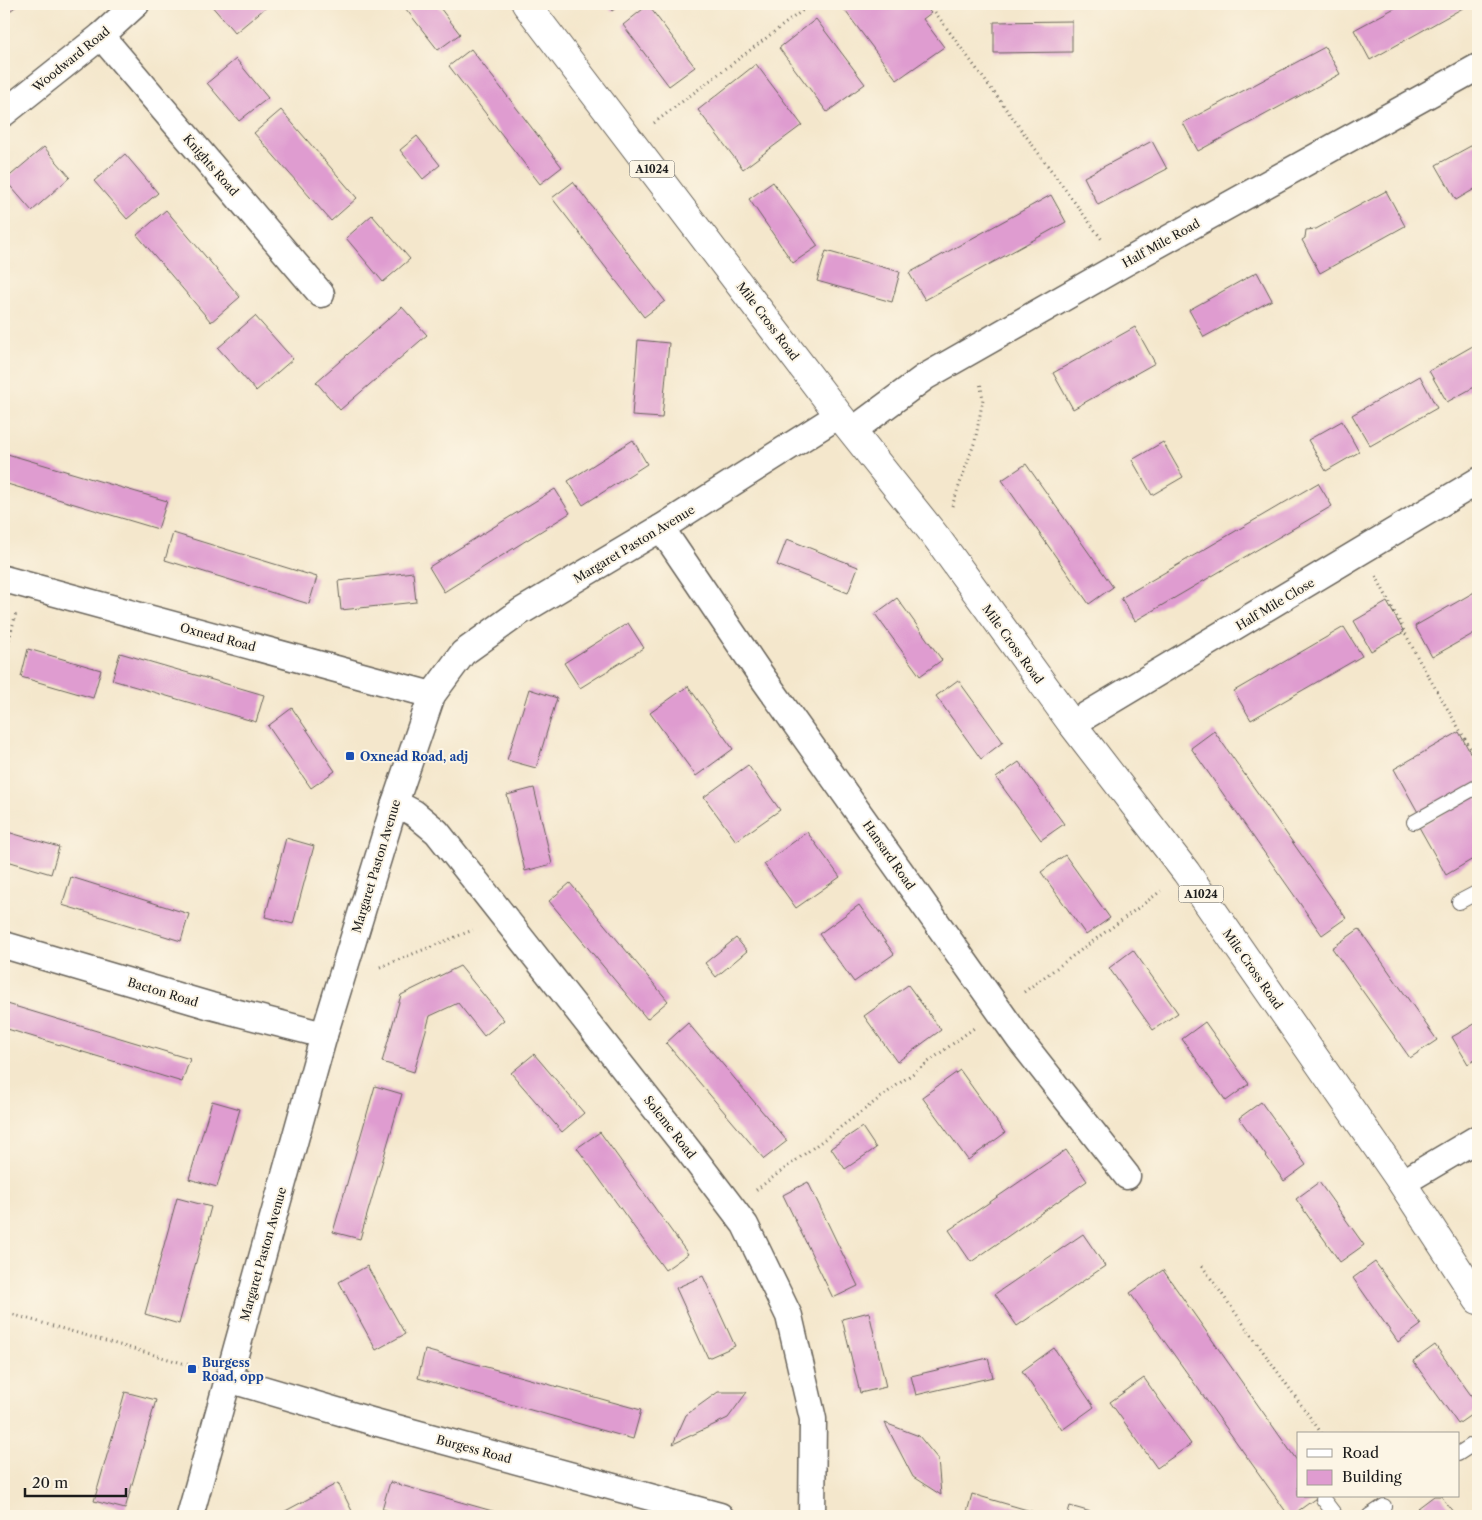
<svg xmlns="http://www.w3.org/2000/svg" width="1482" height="1520" viewBox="0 0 1482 1520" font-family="'Libre Caslon Text',serif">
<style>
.building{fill:#df9cd0}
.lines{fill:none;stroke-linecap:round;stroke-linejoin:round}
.service-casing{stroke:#68635a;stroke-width:16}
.minor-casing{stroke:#68635a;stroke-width:29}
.primary-casing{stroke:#68635a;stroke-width:30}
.path{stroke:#68635a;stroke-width:3;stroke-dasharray:1 4;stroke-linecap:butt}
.service{stroke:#fff;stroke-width:14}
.minor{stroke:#fff;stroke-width:26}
.primary{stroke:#fff;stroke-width:28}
.transit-dot{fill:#1a4fb4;stroke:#fcf5e5;stroke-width:2}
.labels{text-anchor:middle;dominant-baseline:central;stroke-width:4;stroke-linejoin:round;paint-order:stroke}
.shield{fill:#fcf5e5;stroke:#5f5d58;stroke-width:1}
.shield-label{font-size:11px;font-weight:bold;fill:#1c1c1c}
.street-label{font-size:12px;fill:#1c1c1c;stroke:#fcf5e5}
.transit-label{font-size:12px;font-weight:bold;fill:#164399;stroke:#fcf5e5;text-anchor:start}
</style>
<rect width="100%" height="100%" fill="#fcf5e5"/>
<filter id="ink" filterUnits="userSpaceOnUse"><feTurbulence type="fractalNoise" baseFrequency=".02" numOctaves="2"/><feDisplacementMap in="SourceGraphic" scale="10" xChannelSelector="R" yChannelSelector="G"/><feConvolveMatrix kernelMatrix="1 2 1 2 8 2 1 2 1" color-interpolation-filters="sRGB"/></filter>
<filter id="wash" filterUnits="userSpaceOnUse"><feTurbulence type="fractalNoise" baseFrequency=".0096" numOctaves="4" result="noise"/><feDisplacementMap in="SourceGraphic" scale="20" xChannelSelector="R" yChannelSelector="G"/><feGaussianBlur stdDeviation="1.12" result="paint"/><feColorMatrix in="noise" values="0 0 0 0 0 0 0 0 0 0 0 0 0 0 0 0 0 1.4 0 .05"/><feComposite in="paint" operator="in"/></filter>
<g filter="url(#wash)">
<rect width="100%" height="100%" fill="#f4e7cc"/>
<g id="blocks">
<!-- building -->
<g class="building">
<path d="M4,4H19L10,11Z"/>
<path d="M210,4H270L235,33Z"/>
<path d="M402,4H437L460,34L438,50Z"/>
<path d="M607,4H621L612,11Z"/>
<path d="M840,4H923L931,13L923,19L944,47L897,80Z"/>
<path d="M1402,4H1470L1370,60L1354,30Z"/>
<path d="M648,5L695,67L669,86L623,25Z"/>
<path d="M816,19L865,84L827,112L779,48Z"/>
<path d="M1072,21V52L994,53V22Z"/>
<path d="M1325,47L1340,74L1198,151L1183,123Z"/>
<path d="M471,49L562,167L540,184L449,66Z"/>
<path d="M236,59L268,98L239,121L207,83Z"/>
<path d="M756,64L802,125L743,169L698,110Z"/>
<path d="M281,110L357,198L331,221L254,133Z"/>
<path d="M417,136L440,165L423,179L400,150Z"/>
<path d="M1152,141L1167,169L1098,205L1084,177Z"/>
<path d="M1478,142V187L1456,200L1436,165Z"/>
<path d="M44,147L70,177L32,211L5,180Z"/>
<path d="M125,154L158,193L127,219L94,181Z"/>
<path d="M573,182L665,301L644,317L552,198Z"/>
<path d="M773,182L818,246L793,263L749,199Z"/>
<path d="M1386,191L1405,226L1320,273L1302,240L1305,238L1306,230L1316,229Z"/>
<path d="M1051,195L1066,222L925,300L909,273Z"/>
<path d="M166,210L240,297L211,322L137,235Z"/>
<path d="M372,215L410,259L383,282L346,238Z"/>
<path d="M4,217L10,224L4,230Z"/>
<path d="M826,251L900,272L892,302L817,281Z"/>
<path d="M1257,272L1272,300L1204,337L1189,310Z"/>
<path d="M402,307L427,335L340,410L316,382Z"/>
<path d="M255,316L293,359L256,391L218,348Z"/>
<path d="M1135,327L1155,363L1073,409L1053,373Z"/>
<path d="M638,340L669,343L662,418L632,416Z"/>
<path d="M1478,343V385L1447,402L1429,371Z"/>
<path d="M1420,376L1437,408L1370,446L1352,415Z"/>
<path d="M1342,421L1359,452L1326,471L1308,440Z"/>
<path d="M633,440L647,464L583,505L568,481Z"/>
<path d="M1163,442L1183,477L1152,495L1132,460Z"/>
<path d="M4,453L167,501L158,529L4,483Z"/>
<path d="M1026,464L1113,587L1089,604L1002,480Z"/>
<path d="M1318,483L1332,506L1135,621L1121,598Z"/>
<path d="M555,489L570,513L444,592L429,567Z"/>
<path d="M173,533L317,577L309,604L165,560Z"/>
<path d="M787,539L858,567L848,593L777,565Z"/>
<path d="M413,572L416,602L341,610L338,581Z"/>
<path d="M1478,590V631L1432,657L1415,626Z"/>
<path d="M897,598L942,660L920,676L875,614Z"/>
<path d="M1387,602L1404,632L1371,651L1354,621Z"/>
<path d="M628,623L644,648L580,688L564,663Z"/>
<path d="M1344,627L1362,656L1251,720L1234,691Z"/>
<path d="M28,649L101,670L93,698L21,677Z"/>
<path d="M120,653L264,695L256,722L112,680Z"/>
<path d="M958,680L1003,742L981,759L936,696Z"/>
<path d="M688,686L733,749L696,776L650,713Z"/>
<path d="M529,689L557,698L536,768L507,760Z"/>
<path d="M292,708L335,771L311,788L268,726Z"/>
<path d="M1214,731L1346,918L1322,935L1191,748Z"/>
<path d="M1459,732L1478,767V783L1420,816L1394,769Z"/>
<path d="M1019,762L1064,824L1041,840L996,778Z"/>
<path d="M748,765L780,810L736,841L704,797Z"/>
<path d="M534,788L552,864L525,871L507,795Z"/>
<path d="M1478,794V856L1446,875L1419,827Z"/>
<path d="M4,831L59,847L51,874L4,860Z"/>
<path d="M807,832L840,877L796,908L764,864Z"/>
<path d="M286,838L314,846L293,924L265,917Z"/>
<path d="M1065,855L1110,918L1086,935L1041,872Z"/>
<path d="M71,877L189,914L181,941L62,905Z"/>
<path d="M570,883L668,1001L647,1019L549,901Z"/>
<path d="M859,905L894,954L854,982L819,934Z"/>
<path d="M1359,929L1437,1040L1410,1058L1332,948Z"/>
<path d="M736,938L747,951L716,977L705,963Z"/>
<path d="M1133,950L1178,1013L1153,1030L1109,968Z"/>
<path d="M460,966L504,1020L484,1036L458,1003L430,1016L414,1072L382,1062L401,995Z"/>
<path d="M908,985L941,1030L897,1062L864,1016Z"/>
<path d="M4,1003L190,1059L182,1082L4,1028Z"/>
<path d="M1205,1022L1249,1084L1226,1101L1182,1039Z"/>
<path d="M1478,1022V1058L1468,1064L1452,1037Z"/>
<path d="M688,1023L787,1141L764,1159L666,1043Z"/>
<path d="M534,1054L584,1113L562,1132L511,1073Z"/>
<path d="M960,1070L1005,1133L968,1160L922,1097Z"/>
<path d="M375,1086L402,1094L360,1239L333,1232Z"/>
<path d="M212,1101L240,1109L217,1187L189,1179Z"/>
<path d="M1261,1102L1306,1165L1284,1181L1239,1118Z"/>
<path d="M862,1127L876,1148L845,1169L831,1148Z"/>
<path d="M600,1132L688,1254L665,1270L577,1148Z"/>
<path d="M1066,1150L1087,1181L971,1262L949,1230Z"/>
<path d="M808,1182L858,1286L833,1298L783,1195Z"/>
<path d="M1319,1182L1364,1245L1340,1262L1296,1199Z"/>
<path d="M177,1198L211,1207L179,1324L145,1314Z"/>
<path d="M1083,1234L1105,1266L1017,1326L995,1294Z"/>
<path d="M1375,1262L1421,1325L1398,1342L1353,1278Z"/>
<path d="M367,1266L405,1334L376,1350L339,1282Z"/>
<path d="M1163,1270L1298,1462V1496H1319L1291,1516H1289L1130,1293Z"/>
<path d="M703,1276L735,1346L708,1358L676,1288Z"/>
<path d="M869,1312L886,1387L860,1393L842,1319Z"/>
<path d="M1435,1345L1478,1405V1410L1458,1424L1413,1361Z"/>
<path d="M1054,1348L1094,1407L1062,1430L1022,1371Z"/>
<path d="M425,1350L641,1410L633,1439L418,1378Z"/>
<path d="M988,1358L993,1377L916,1395L911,1376Z"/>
<path d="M1144,1378L1191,1444L1157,1468L1110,1402Z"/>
<path d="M125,1392L156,1400L125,1509L94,1501Z"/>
<path d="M718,1392H747L728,1418L673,1444L686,1415Z"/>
<path d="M885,1423L919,1436L938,1459L941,1495L913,1477Z"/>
<path d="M390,1482L510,1516H408L382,1509Z"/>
<path d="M338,1483L353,1513L346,1516H276Z"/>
<path d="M972,1494L1048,1516H966Z"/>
<path d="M1434,1496H1441L1456,1516H1425L1418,1508Z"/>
<path d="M1070,1506L1105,1516H1067Z"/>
</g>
</g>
</g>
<g filter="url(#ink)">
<use href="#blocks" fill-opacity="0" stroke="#68635a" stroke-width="1"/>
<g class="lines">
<defs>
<g id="service">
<path d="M1414,822L1478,786"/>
<path d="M1459,902L1478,892"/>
<path d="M1458,1454L1478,1441"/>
<path d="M1323,1499L1336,1516"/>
<path d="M1369,1516L1384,1506"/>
</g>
<g id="minor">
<path d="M101,36L321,294"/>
<path d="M4,113L101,36L136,4"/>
<path d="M852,431L925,377L1121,265L1478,67"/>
<path d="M661,528L758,671L1020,1040L1127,1176"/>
<path d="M4,579L432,695"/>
<path d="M1072,724L1478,481"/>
<path d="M395,803L414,813L437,832L688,1150L745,1225L789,1316L813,1419L812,1516"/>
<path d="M4,945L211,1006L324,1035"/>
<path d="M1402,1183L1478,1138"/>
<path d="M228,1379L371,1421L720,1516"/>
<path d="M190,1516L324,1035L395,803L432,695L463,653L520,612L661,528L839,415"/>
</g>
<path id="primary" d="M526,4L839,415L937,538L1072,724L1186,872L1402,1183L1478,1300"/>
</defs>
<!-- service casing -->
<use href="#service" class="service-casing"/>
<!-- minor casing -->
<use href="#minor" class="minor-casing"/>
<!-- primary casing -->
<use href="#primary" class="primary-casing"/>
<!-- path -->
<g class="path">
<path d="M929,4L1103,241"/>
<path d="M654,123L811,4"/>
<path d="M952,506L975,441L983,399L980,382"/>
<path d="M1376,576L1420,662L1478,761"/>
<path d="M4,659L16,613"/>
<path d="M380,967L473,930"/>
<path d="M1024,992L1161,891"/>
<path d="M756,1190L974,1028"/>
<path d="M1202,1266L1322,1434"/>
<path d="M4,1312L200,1368"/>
</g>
<!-- service -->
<use href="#service" class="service"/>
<!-- minor -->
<use href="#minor" class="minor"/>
<!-- primary -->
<use href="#primary" class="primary"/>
</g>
</g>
<!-- markers -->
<g class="transit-dot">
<rect x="345" y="751" width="10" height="10" rx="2.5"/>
<rect x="187" y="1364" width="10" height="10" rx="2.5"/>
</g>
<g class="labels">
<!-- shield labels -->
<g class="shield">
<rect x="629.5" y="160.5" width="45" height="17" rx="4"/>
<rect x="1178.5" y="885.5" width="45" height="17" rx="4"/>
</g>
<g class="shield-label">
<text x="652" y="169">A1024</text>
<text x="1201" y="894">A1024</text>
</g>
<!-- street labels -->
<g class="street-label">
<text transform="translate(71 59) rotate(-39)">Woodward Road</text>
<text transform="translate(211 165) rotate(49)">Knights Road</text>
<text transform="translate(1161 243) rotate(-29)">Half Mile Road</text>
<text transform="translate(768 321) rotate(53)">Mile Cross Road</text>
<text transform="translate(634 544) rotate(-31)">Margaret Paston Avenue</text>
<text transform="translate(1275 604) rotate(-31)">Half Mile Close</text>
<text transform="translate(218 637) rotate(15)">Oxnead Road</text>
<text transform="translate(1013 644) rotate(54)">Mile Cross Road</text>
<text transform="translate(889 855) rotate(55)">Hansard Road</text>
<text transform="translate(376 866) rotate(-73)">Margaret Paston Avenue</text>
<text transform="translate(1253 969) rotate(55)">Mile Cross Road</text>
<text transform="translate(163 992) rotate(17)">Bacton Road</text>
<text transform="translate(670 1127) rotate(52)">Soleme Road</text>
<text transform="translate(263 1254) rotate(-74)">Margaret Paston Avenue</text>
<text transform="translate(474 1449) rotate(15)">Burgess Road</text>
</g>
<!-- transit labels -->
<g class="transit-label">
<text x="360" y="756">Oxnead Road, adj</text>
<text x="202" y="1362">Burgess<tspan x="202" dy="14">Road, opp</tspan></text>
</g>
</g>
<!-- margin -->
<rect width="1482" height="1520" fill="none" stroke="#fcf5e5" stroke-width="20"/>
<!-- legend -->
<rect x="1297" y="1432" width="162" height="65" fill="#fcf5e5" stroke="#a29e95"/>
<rect x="1307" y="1449" width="25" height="8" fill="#ffffff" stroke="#a29e95"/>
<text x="1342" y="1458" font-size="15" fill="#1c1c1c">Road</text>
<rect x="1307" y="1470" width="25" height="15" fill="#df9cd0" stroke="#a29e95"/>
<text x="1342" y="1482" font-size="15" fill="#1c1c1c">Building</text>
<!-- scale -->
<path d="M25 1488v8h101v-8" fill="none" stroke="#1c1c1c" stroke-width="2.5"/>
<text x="32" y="1488" font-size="15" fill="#1c1c1c" stroke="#fcf5e5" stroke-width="4" paint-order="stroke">20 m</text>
</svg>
